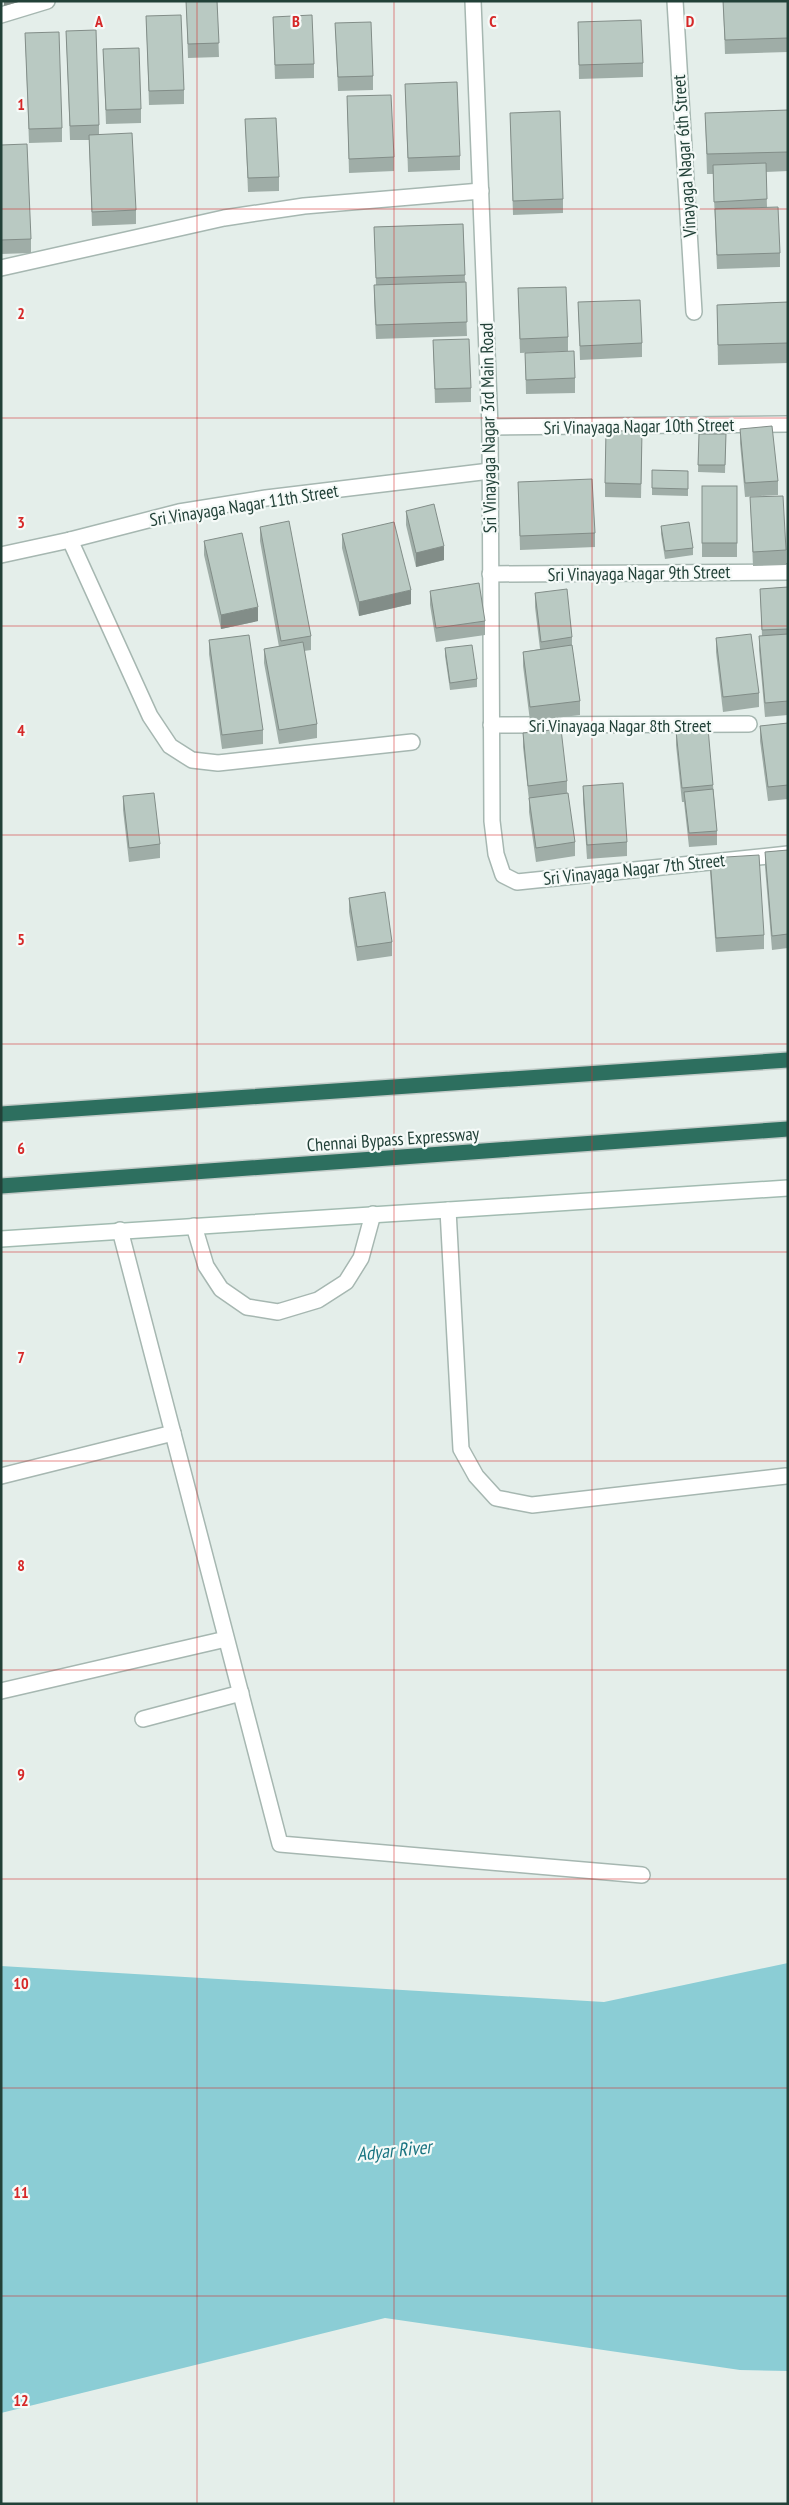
<svg xmlns="http://www.w3.org/2000/svg" width="789" height="2505" viewBox="0 0 789 2505" font-family="'PT Sans Narrow',sans-serif">
<style>
.water{fill:#8bcdd5}
.lines{fill:none;stroke-linecap:round;stroke-linejoin:round}
.lane-casing{stroke:#a6b7b1;stroke-width:18}
.street-casing{stroke:#a6b7b1;stroke-width:18}
.secondary-casing{stroke:#a2bbb1;stroke-width:18}
.highway-casing{stroke:#c1cac7;stroke-width:18}
.lane{stroke:#fff;stroke-width:15}
.street{stroke:#fff;stroke-width:15}
.secondary{stroke:#fff;stroke-width:15}
.highway{stroke:#2d6f5f;stroke-width:15}
.wall{fill:#9fada7}
.shaded-wall{fill:#828d88}
.building{fill:#b9c9c2;stroke:#828d88}
.grid{fill:none;stroke:#d62828;stroke-width:1;stroke-opacity:0.55}
.labels{text-anchor:middle;dominant-baseline:central;stroke-width:4.5;stroke-linejoin:round;paint-order:stroke}
.street-label{font-size:18px;fill:#224138;stroke:#f5faf8}
.water-label{font-size:19px;font-style:italic;fill:#197481;stroke:#f5faf8}
.grid-label{font-size:16px;text-anchor:middle;font-weight:bold;fill:#d62828;stroke:#f5faf8;stroke-width:4.5;stroke-linejoin:round;paint-order:stroke}
</style>
<rect width="100%" height="100%" fill="#e4eeea"/>
<!-- water -->
<path class="water" d="M788,1963V2371L740,2370L385,2318L1,2413V1966L604,2002Z"/>
<g class="lines">
<defs>
<path id="lane" d="M194,1226L206,1266L221,1289L247,1307L278,1312L318,1300L346,1282L361,1258L373,1214"/>
<g id="street">
<path d="M473,1L490,427L492,821L496,854L503,875L517,882L788,854"/>
<path d="M675,1L694,312"/>
<path d="M1,15L47,1"/>
<path d="M1,268L224,218L304,206L481,191"/>
<path d="M490,427L788,424"/>
<path d="M70,540L150,716L170,746L192,760L218,763L412,742"/>
<path d="M1,555L70,540L179,512L266,498L490,471"/>
<path d="M490,574L788,572"/>
<path d="M491,725L749,724"/>
<path d="M448,1210L461,1449L476,1476L496,1498L532,1505L786,1476"/>
<path d="M120,1230L280,1844L642,1875"/>
<path d="M1,1476L173,1433"/>
<path d="M1,1691L226,1639"/>
<path d="M143,1719L241,1693"/>
</g>
<path id="secondary" d="M1,1239L788,1188"/>
<g id="highway">
<path d="M1,1114L788,1060"/>
<path d="M1,1186L788,1129"/>
</g>
</defs>
<!-- lane casing -->
<use href="#lane" class="lane-casing"/>
<!-- street casing -->
<use href="#street" class="street-casing"/>
<!-- secondary casing -->
<use href="#secondary" class="secondary-casing"/>
<!-- highway casing -->
<use href="#highway" class="highway-casing"/>
<!-- lane -->
<use href="#lane" class="lane"/>
<!-- street -->
<use href="#street" class="street"/>
<!-- secondary -->
<use href="#secondary" class="secondary"/>
<!-- highway -->
<use href="#highway" class="highway"/>
</g>
<!-- wall -->
<g class="wall">
<path d="M186,1H217L219,57L188,58Z"/>
<path d="M723,1H788V52L725,54Z"/>
<path d="M146,16L184,90V104L149,105Z"/>
<path d="M273,17L314,64V78L275,79Z"/>
<path d="M578,22L643,63V77L579,79Z"/>
<path d="M335,23L373,76V90L338,91Z"/>
<path d="M66,31L99,125V134L136,210V224L92,226L89,140H70Z"/>
<path d="M25,33L62,128V142L29,143Z"/>
<path d="M103,49L141,109V123L106,124Z"/>
<path d="M405,84L460,156V170L408,172Z"/>
<path d="M347,96L394,157V171L349,173Z"/>
<path d="M788,110V171L766,172L767,207L780,253V267L717,269L713,174H707L705,113Z"/>
<path d="M510,113L563,199V213L513,215Z"/>
<path d="M245,119L279,177V191L248,192Z"/>
<path d="M1,145L31,239V253L1,254Z"/>
<path d="M463,224L467,336L376,339L374,299V285H376L374,227Z"/>
<path d="M518,288L568,337V351L520,353Z"/>
<path d="M578,302L642,343V357L580,360Z"/>
<path d="M788,302V363L718,365L717,305Z"/>
<path d="M433,340L471,388V402L435,403Z"/>
<path d="M525,353L575,378V393L526,394Z"/>
<path d="M740,429L778,481V495L745,497L740,443Z"/>
<path d="M699,434H726L725,473L698,472Z"/>
<path d="M642,446L641,498L605,497V483Z"/>
<path d="M652,470L688,471V496L652,495Z"/>
<path d="M518,482L595,533V547L520,550Z"/>
<rect x="702" y="486" width="35" height="71"/>
<path d="M750,497L786,550V565L753,566Z"/>
<path d="M406,511L444,560L416,567L406,525Z"/>
<path d="M661,526L693,548V555L665,559L661,534Z"/>
<path d="M260,527L311,636V650L304,651L317,724V738L279,744L264,663V649L279,647L260,541Z"/>
<path d="M342,534L411,604L359,616L342,548Z"/>
<path d="M204,541L258,621L221,629L204,555Z"/>
<path d="M788,587V715L765,717L759,650V636H762L760,589Z"/>
<path d="M430,591L485,621V635L436,642L430,605Z"/>
<path d="M535,593L572,637V646L580,701V715L530,721L523,666V652L540,649L535,607Z"/>
<path d="M716,638L759,693V707L723,712L716,652Z"/>
<path d="M209,640L263,730V744L222,749L209,654Z"/>
<path d="M445,648L477,679V687L450,690L445,656Z"/>
<path d="M788,723V799L768,801L760,741V726Z"/>
<path d="M676,731L713,785L717,831V845L689,847L684,802H682L676,745Z"/>
<path d="M523,733L567,781V793L575,842V856L536,862L529,812V800L523,747Z"/>
<path d="M583,786L627,842V856L587,859L583,800Z"/>
<path d="M123,796L160,844V858L129,862L123,810Z"/>
<path d="M788,850V948L772,950L765,867V852Z"/>
<path d="M710,858L764,935V949L716,952L710,872Z"/>
<path d="M349,898L392,942V956L357,961L349,912Z"/>
</g>
<!-- shaded-wall -->
<g class="shaded-wall">
<path d="M4,1H22L4,6Z"/>
<path d="M444,546V560L416,567V553Z"/>
<path d="M411,590V604L359,616V602Z"/>
<path d="M258,607V621L221,629V615Z"/>
</g>
<!-- building -->
<g class="building">
<path d="M186,1H217L219,43L188,44Z"/>
<path d="M723,1H788V38L725,40Z"/>
<path d="M181,15L184,90L149,91L146,16Z"/>
<path d="M312,15L314,64L275,65L273,17Z"/>
<path d="M641,20L643,63L579,65L578,22Z"/>
<path d="M371,22L373,76L338,77L335,23Z"/>
<path d="M96,30L99,125L70,126L66,31Z"/>
<path d="M59,32L62,128L29,129L25,33Z"/>
<path d="M139,48L141,109L106,110L103,49Z"/>
<path d="M457,82L460,156L408,158L405,84Z"/>
<path d="M391,95L394,157L349,159L347,96Z"/>
<path d="M788,110V152L707,154L705,113Z"/>
<path d="M560,111L563,199L513,201L510,113Z"/>
<path d="M276,118L279,177L248,178L245,119Z"/>
<path d="M132,133L136,210L92,212L89,135Z"/>
<path d="M27,144L31,239L1,240V145Z"/>
<path d="M766,163L767,199L714,202L713,165Z"/>
<path d="M778,207L780,253L717,255L715,209Z"/>
<path d="M463,224L465,275L376,278L374,227Z"/>
<path d="M466,282L467,322L376,325L374,285Z"/>
<path d="M566,287L568,337L520,339L518,288Z"/>
<path d="M640,300L642,343L580,346L578,302Z"/>
<path d="M788,302V343L718,345L717,305Z"/>
<path d="M469,339L471,388L435,389L433,340Z"/>
<path d="M574,351L575,378L526,380L525,353Z"/>
<path d="M772,426L778,481L745,483L740,429Z"/>
<path d="M606,430L642,432L641,484L605,483Z"/>
<path d="M699,434H726L725,465H698Z"/>
<path d="M652,470L688,471V489L652,488Z"/>
<path d="M592,479L595,533L520,536L518,482Z"/>
<rect x="702" y="486" width="35" height="57"/>
<path d="M783,496L786,550L753,552L750,497Z"/>
<path d="M434,504L444,546L416,553L406,511Z"/>
<path d="M289,521L311,636L281,641L260,527Z"/>
<path d="M394,522L411,590L359,602L342,534Z"/>
<path d="M689,522L693,548L665,551L661,526Z"/>
<path d="M242,533L258,607L221,615L204,541Z"/>
<path d="M479,583L485,621L436,628L430,591Z"/>
<path d="M788,587V629L762,630L760,589Z"/>
<path d="M567,589L572,637L541,642L535,593Z"/>
<path d="M751,634L759,693L723,697L716,638Z"/>
<path d="M788,634V701L765,703L759,636Z"/>
<path d="M249,635L263,730L222,735L209,640Z"/>
<path d="M303,642L317,724L279,730L264,649Z"/>
<path d="M472,645L477,679L450,683L445,648Z"/>
<path d="M572,645L580,701L530,707L523,652Z"/>
<path d="M788,723V785L768,787L760,726Z"/>
<path d="M708,728L713,785L682,788L676,731Z"/>
<path d="M561,729L567,781L528,786L523,733Z"/>
<path d="M623,783L627,842L587,845L583,786Z"/>
<path d="M713,789L717,831L689,833L684,792Z"/>
<path d="M154,793L160,844L129,848L123,796Z"/>
<path d="M568,793L575,842L536,848L529,798Z"/>
<path d="M788,850V934L772,936L765,852Z"/>
<path d="M759,855L764,935L716,938L710,858Z"/>
<path d="M385,892L392,942L357,947L349,898Z"/>
</g>
<!-- grid -->
<path class="grid" d="M197,1V2504M394,1V2504M592,1V2504M1,209H788M1,418H788M1,626H788M1,835H788M1,1044H788M1,1252H788M1,1461H788M1,1670H788M1,1879H788M1,2088H788M1,2296H788"/>
<g class="labels">
<!-- street labels -->
<g class="street-label">
<text transform="translate(684 156) rotate(-94)">Vinayaga Nagar 6th Street</text>
<text transform="translate(639 426) rotate(-1)">Sri Vinayaga Nagar 10th Street</text>
<text transform="translate(488 428) rotate(-91)">Sri Vinayaga Nagar 3rd Main Road</text>
<text transform="translate(244 505) rotate(-9)">Sri Vinayaga Nagar 11th Street</text>
<text transform="translate(639 573) rotate(-1)">Sri Vinayaga Nagar 9th Street</text>
<text x="620" y="725">Sri Vinayaga Nagar 8th Street</text>
<text transform="translate(634 869) rotate(-6)">Sri Vinayaga Nagar 7th Street</text>
<text transform="translate(393 1139) rotate(-4)">Chennai Bypass Expressway</text>
</g>
<!-- water labels -->
<g class="water-label">
<text transform="translate(394 2150) rotate(-6)">Adyar River</text>
</g>
</g>
<g class="grid-label">
<text x="99" y="27">A</text>
<text x="296" y="27">B</text>
<text x="493" y="27">C</text>
<text x="690" y="27">D</text>
<text x="21" y="110">1</text>
<text x="21" y="319">2</text>
<text x="21" y="528">3</text>
<text x="21" y="736">4</text>
<text x="21" y="945">5</text>
<text x="21" y="1154">6</text>
<text x="21" y="1363">7</text>
<text x="21" y="1571">8</text>
<text x="21" y="1780">9</text>
<text x="21" y="1989">10</text>
<text x="21" y="2198">11</text>
<text x="21" y="2406">12</text>
</g>
<!-- border -->
<rect width="789" height="2505" fill="none" stroke="#224138" stroke-width="5"/>
</svg>
